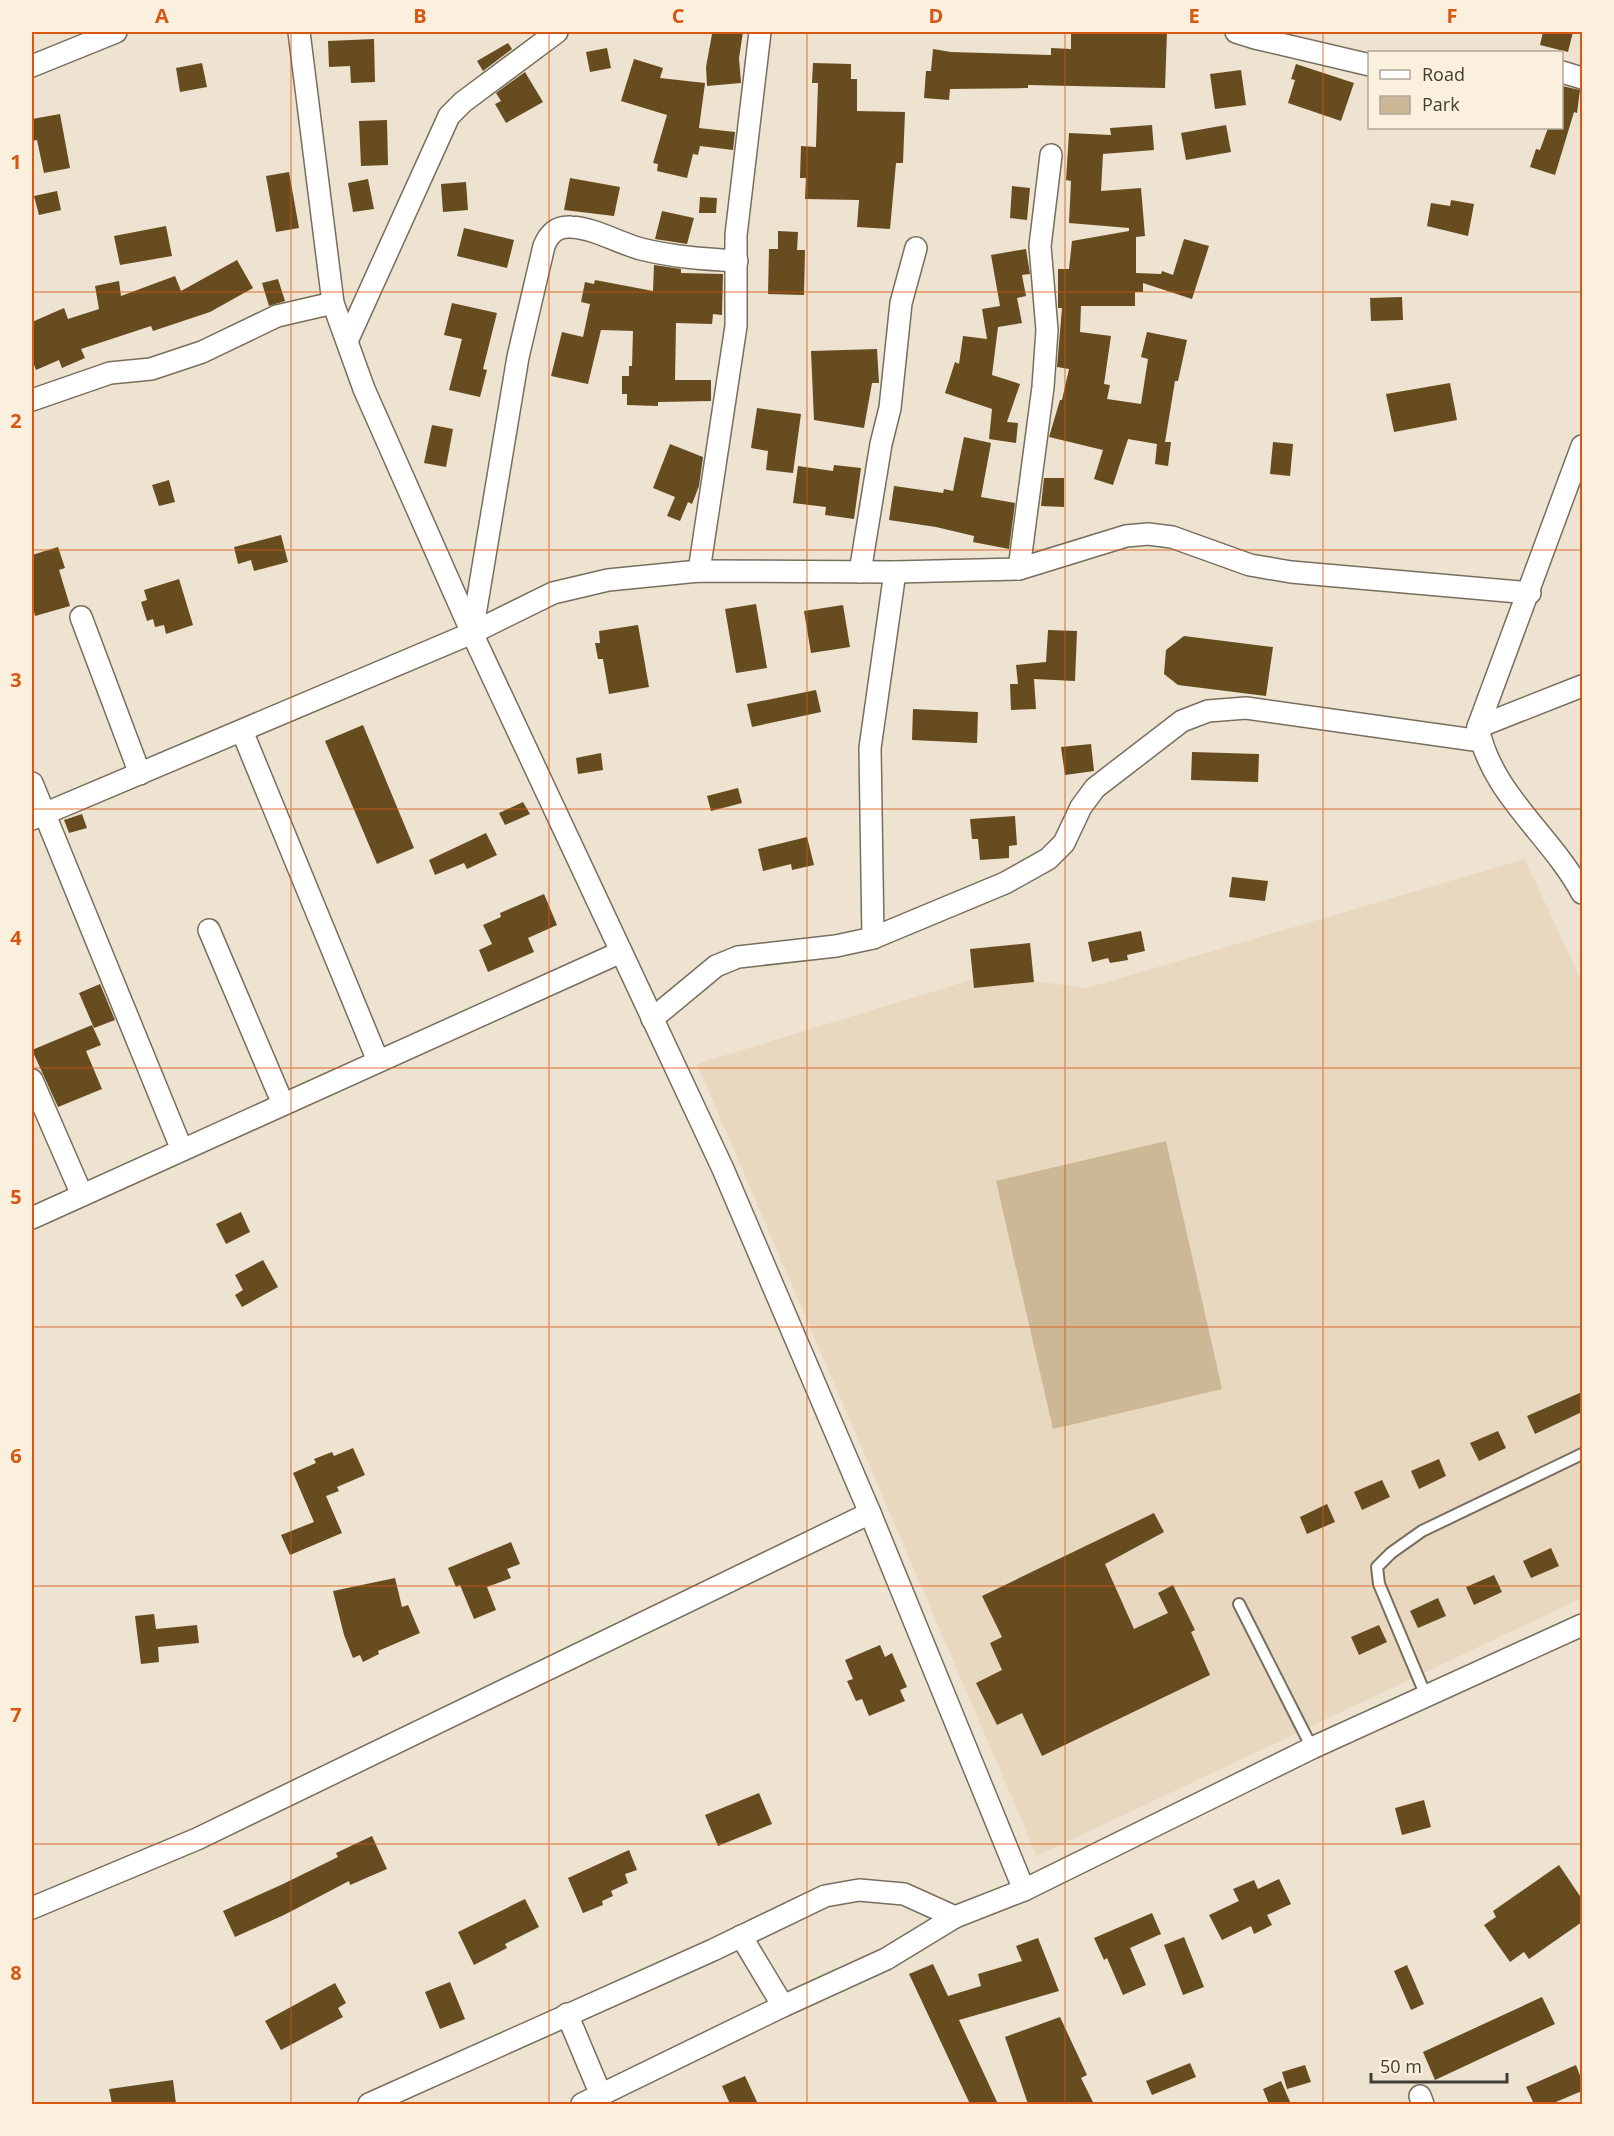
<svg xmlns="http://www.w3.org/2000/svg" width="1614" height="2136" viewBox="0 0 1614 2136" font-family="'Open Sans',sans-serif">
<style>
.built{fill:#e8d8bf}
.green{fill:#ccb796}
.building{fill:#664c1f}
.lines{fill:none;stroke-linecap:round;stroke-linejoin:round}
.lane-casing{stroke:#786e5d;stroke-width:14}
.street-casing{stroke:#786e5d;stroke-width:24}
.lane{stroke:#fff;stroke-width:10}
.street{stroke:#fff;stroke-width:21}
.grid{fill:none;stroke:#d75610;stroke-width:1.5;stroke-opacity:0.55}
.neatline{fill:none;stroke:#d75610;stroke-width:2}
.grid-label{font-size:20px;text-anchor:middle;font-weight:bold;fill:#d75610}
</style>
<rect width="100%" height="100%" fill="#eee2d0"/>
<!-- built -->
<path class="built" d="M1525,859L1582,983V1598L1037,1856L697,1064L987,975L1087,988Z"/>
<!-- green -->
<path class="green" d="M1166,1141L1222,1389L1053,1429L996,1181Z"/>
<!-- building -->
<g class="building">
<path d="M719,32H743L739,58L741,83L707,86L706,67L712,34H719Z"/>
<path d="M1071,32H1167L1165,88L1028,85V88L950,89L949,100L924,98L926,71H931L933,49L951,52L1051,55V48L1071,49Z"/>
<path d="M1543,32H1573L1568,52L1540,45Z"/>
<path d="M374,39L375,82L351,83L350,66L329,67L328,41Z"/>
<path d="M508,43L512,49L483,71L477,61Z"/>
<path d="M607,48L611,68L590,72L586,52Z"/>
<path d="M634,59L663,68L660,78L705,83L699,128L735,132L733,150L700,146L698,155L693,154L687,178L657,171L658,164L653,163L667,115L621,101Z"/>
<path d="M202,63L207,87L180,92L176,68Z"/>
<path d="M813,63L851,64V79H857V111L905,112L903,163H896L890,229L857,227L859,200L805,199L806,178H800L801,146L816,147L818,83H812Z"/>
<path d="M1296,64L1354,83L1341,121L1288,103L1295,80L1291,79Z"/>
<path d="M1241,70L1246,105L1215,109L1210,74Z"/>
<path d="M525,72L543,102L506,123L495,104L501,101L496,93Z"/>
<path d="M1562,86L1580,90L1577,113L1574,112L1555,175L1530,167L1536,149L1540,150L1548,128H1562Z"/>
<path d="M60,114L70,168L44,173L37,140L32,141V119Z"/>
<path d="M387,120L388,165L361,166L359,121Z"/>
<path d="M1152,125L1154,150L1103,154L1101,191L1141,188L1145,236L1136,237V273L1161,274L1162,271L1173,275L1184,239L1209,246L1192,299L1143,283V292H1135V306H1081L1080,332L1111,336L1104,384L1110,385L1107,399L1141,404L1148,359L1141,357L1147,332L1187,340L1178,381H1175L1165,442H1171L1168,466L1155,464L1157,444L1128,439L1113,485L1094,479L1103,450L1049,437L1060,400H1062L1069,369L1057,367L1062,308H1058V269H1069L1072,241L1129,231V228L1069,223L1071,181L1066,180L1069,133L1111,135L1110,128Z"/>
<path d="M1226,125L1231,152L1186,160L1181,133Z"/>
<path d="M289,172L299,228L276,232L266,176Z"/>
<path d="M570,178L620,187L614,216L564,210Z"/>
<path d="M368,179L374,209L353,212L348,183Z"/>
<path d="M466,182L468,210L443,212L441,184Z"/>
<path d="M1012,186L1030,188L1027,220L1010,218Z"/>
<path d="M57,191L61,210L39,215L34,196Z"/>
<path d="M700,197L717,198L716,213H699Z"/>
<path d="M1451,200L1474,204L1468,236L1427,226L1431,203L1450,206Z"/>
<path d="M662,211L694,218L687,244L655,239Z"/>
<path d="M166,226L172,256L120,265L114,236Z"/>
<path d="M464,228L514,240L507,268L457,256Z"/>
<path d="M778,231L798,232L797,250H805L804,295L768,294L769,249H778Z"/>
<path d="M1026,249L1030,274L1022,275L1026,296L1017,298L1022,323L998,327L992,375L1020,384L1007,422L1018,423L1016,443L989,439L992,409L945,393L955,362L959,364L963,336L987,339L982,309L1000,306L991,255Z"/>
<path d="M237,260L253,288L210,312L153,331L151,326L81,349L85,358L62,368L59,360L36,370L32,359V322L64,308L68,319L99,309L95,286L119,281L121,296L175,276L181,291Z"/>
<path d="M654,265L681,269V273L723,274L722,315L713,314L712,324L676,323L675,380H711V401L658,402V406L627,405V394H622V376H629V366H632L633,331L601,330L588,384L551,376L562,332L583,337L590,304L581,302L585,282L594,284L595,280L653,291Z"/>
<path d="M278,279L285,301L269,306L262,283Z"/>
<path d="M1402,297L1403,320L1371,321L1370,298Z"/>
<path d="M452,303L497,313L483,369L487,370L480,397L449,390L462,339L444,335Z"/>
<path d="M877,349L879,383H872L864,428L814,420L811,351Z"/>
<path d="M1450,383L1457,420L1394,432L1386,394Z"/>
<path d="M757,408L801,414L793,473L766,470L768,451L751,448Z"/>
<path d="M432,425L453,429L446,467L424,463Z"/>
<path d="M964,437L991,443L981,497L1015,503L1009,549L973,542L974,536L936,527L889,520L894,486L943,493L944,489L953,491Z"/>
<path d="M1273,442L1293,444L1290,476L1270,474Z"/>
<path d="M670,444L703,457L699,486L692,504L688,502L680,521L667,516L675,497L653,488Z"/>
<path d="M834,465L861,468L854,519L825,515L826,507L793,503L798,466L833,471Z"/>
<path d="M1044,478H1064V507L1041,506Z"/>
<path d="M169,480L175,502L159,506L152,485Z"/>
<path d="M281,535L288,562L254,571L251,560L238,564L234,547Z"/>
<path d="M58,547L65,568L59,570L70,606L35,616L32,603V555Z"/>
<path d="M179,579L193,625L166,634L164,625L155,627L153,619L147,621L141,602L147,600L144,590Z"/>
<path d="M756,604L767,668L736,673L725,609Z"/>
<path d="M843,605L850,647L811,653L804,611Z"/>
<path d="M638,625L649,687L609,694L603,659H598L595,643H600L599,631Z"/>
<path d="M1048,630L1077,631L1075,681L1034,679L1036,709L1011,710L1010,684H1018L1016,665L1046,662Z"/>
<path d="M1184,636L1273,647L1266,696L1178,685L1164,674L1166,650Z"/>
<path d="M816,690L821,712L752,727L747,704Z"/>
<path d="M913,709L978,712L977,743L912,740Z"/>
<path d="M363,725L414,848L377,864L325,741Z"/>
<path d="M1091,744L1094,771L1065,775L1061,747Z"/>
<path d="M1192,752L1259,754L1258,782L1191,780Z"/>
<path d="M601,753L603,770L578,774L576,758Z"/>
<path d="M738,788L742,803L711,811L707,796Z"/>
<path d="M523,802L530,814L505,825L499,813Z"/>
<path d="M82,814L87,828L69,833L64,820Z"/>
<path d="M1015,816L1017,845L1009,846V858L980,860L978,839H972L970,819Z"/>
<path d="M486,833L497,855L467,869L464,863L435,875L429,860Z"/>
<path d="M807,837L814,865L792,870L791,864L763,871L758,849Z"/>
<path d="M1232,877L1268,881L1265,901L1229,897Z"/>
<path d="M544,894L557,925L528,938L534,952L488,972L479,950L492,944L483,925L501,917L500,913Z"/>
<path d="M1141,931L1145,951L1127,955L1128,960L1110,963L1108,958L1092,962L1088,942Z"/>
<path d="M1030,943L1034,982L974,988L970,949Z"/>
<path d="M100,984L115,1020L94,1028L79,993Z"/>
<path d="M92,1025L101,1045L86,1051L102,1089L58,1107L32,1050Z"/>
<path d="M241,1212L250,1232L226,1244L216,1224Z"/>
<path d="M263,1260L278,1287L242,1307L235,1295L243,1290L235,1275Z"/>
<path d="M1582,1392V1412L1535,1434L1527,1416Z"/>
<path d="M1498,1431L1506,1448L1479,1461L1470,1443Z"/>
<path d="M353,1448L365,1475L337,1487L339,1491L326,1496L342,1533L290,1555L281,1535L314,1522L293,1473L316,1463L314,1459L332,1452L334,1456Z"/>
<path d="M1439,1459L1446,1476L1419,1489L1411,1471Z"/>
<path d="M1382,1480L1390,1497L1362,1510L1354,1492Z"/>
<path d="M1327,1504L1335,1522L1307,1534L1300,1517Z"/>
<path d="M1154,1513L1164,1532L1105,1564L1134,1629L1168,1613L1158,1593L1173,1585L1195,1630L1191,1632L1210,1675L1042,1756L1022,1713L997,1725L976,1683L1002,1670L990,1643L1002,1637L982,1596Z"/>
<path d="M511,1542L520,1564L507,1569L511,1578L487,1587L496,1610L474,1619L460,1585L456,1587L448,1568Z"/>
<path d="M1551,1548L1559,1566L1531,1578L1523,1561Z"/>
<path d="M1494,1575L1502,1592L1474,1605L1466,1587Z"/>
<path d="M395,1578L402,1607L408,1605L420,1633L378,1651L379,1654L363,1662L360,1655L353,1658L344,1635L333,1591Z"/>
<path d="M1438,1598L1446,1616L1418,1628L1410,1611Z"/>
<path d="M154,1614L156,1629L197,1625L199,1643L158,1647L159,1662L141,1664L135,1616Z"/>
<path d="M1379,1625L1387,1642L1359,1655L1351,1637Z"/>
<path d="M880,1645L885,1657L892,1653L907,1687L900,1690L905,1701L869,1716L862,1699L856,1701L847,1681L853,1679L845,1660Z"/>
<path d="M759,1793L772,1824L718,1846L705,1815Z"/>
<path d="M1424,1800L1431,1827L1402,1835L1395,1808Z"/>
<path d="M372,1836L387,1869L350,1885L349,1881L284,1915L235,1937L223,1911L281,1885L338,1857L336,1853Z"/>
<path d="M629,1850L637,1870L625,1874L628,1883L611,1891L613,1896L602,1901L603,1905L583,1913L568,1878Z"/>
<path d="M1559,1865L1582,1899V1922L1529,1959L1524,1952L1510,1962L1484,1925L1496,1917L1493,1911Z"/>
<path d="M1279,1879L1291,1904L1267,1915L1272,1925L1254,1934L1251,1926L1222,1940L1209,1915L1239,1901L1233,1889L1254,1880L1258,1889Z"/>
<path d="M525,1899L539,1927L505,1944L507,1948L474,1965L458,1932Z"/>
<path d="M1152,1913L1161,1934L1130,1948L1146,1985L1123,1995L1107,1958L1104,1960L1094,1938Z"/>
<path d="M1184,1937L1204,1987L1183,1995L1164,1945Z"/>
<path d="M1038,1938L1059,1991L959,2020L998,2104H970L909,1974L933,1964L948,1996L981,1986L978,1974L1022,1961L1016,1946Z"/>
<path d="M1407,1965L1424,2004L1411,2010L1394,1971Z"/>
<path d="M450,1982L465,2019L440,2029L425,1992Z"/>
<path d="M335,1983L346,2003L338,2008L343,2017L281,2050L265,2021Z"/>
<path d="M1542,1997L1555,2024L1435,2080L1423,2052Z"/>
<path d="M1060,2017L1087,2075L1081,2078L1094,2104H1028L1005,2037Z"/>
<path d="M1190,2063L1196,2077L1152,2095L1146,2081Z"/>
<path d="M1305,2065L1311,2082L1287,2089L1282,2072Z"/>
<path d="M1576,2065L1582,2081V2091L1551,2104H1534L1526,2087Z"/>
<path d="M745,2076L758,2104H730L722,2086Z"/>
<path d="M173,2080L176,2104H112L109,2089Z"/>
<path d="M1281,2081L1291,2104H1269L1263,2089Z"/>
</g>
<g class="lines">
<defs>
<g id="lane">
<path d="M1239,1604L1312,1748"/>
<path d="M1426,1696L1379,1584L1377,1567L1391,1553L1422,1531L1582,1454"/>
</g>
<g id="street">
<path d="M299,32L333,303L364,389L472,633L723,1169L870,1513L1024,1890"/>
<path d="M1236,32L1255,38L1370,65"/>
<path d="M32,66L116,32"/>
<path d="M1562,72L1582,78"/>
<path d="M348,339L449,116L463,102L557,32"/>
<path d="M32,400L110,373L151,369L202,352L277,316L333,303"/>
<path d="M1582,446L1478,727C1491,794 1551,835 1582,893"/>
<path d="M1019,569L1043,387L1047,330L1040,246L1051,155"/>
<path d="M699,571L736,326V235L760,32"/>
<path d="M860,572L881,444L890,408L901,303L916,248"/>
<path d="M81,617L140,774"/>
<path d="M472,633L518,357L544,246C549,234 556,226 571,227C594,228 619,243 641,249C673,257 704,259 737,261"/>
<path d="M1478,727L1582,686"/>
<path d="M242,731L378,1061"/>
<path d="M32,783L182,1150"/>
<path d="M32,819L472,633L553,593L608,580L699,571L895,572L1019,569L1126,536L1148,534L1172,537L1250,565L1291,572L1530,593"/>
<path d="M209,930L283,1104"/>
<path d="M873,938L870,748L895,572"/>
<path d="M652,1019L716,966L738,957L836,946L873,938L1005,883L1048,859L1064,843L1081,807L1095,788L1182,721L1208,711L1246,708L1481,741"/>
<path d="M32,1080L82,1195"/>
<path d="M32,1218L621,952"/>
<path d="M32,1908L197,1839L870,1513"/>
<path d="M741,1936L783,2006"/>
<path d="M567,2014L601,2095"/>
<path d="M1420,2096L1423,2104"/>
<path d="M369,2104L713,1950L825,1896L859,1890L904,1894L955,1917L1024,1890L1312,1748L1582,1625"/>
<path d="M582,2104L783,2006L886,1959L955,1917"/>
</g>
</defs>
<!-- lane casing -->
<use href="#lane" class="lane-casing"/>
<!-- street casing -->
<use href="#street" class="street-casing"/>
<!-- lane -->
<use href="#lane" class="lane"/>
<!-- street -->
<use href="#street" class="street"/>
</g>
<!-- grid -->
<path class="grid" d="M291,32V2104M549,32V2104M807,32V2104M1065,32V2104M1323,32V2104M32,292H1582M32,550H1582M32,809H1582M32,1068H1582M32,1327H1582M32,1586H1582M32,1844H1582"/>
<!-- border -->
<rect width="1614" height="2136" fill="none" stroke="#fbefdd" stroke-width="66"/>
<!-- legend -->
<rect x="1368" y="51" width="195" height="78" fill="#fbefdd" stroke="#b1a79a" stroke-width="1.5"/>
<rect x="1380" y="70" width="30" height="9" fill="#ffffff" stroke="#b1a79a" stroke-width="1.5"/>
<text x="1422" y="81" font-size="18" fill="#413c35">Road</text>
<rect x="1380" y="96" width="30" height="18" fill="#ccb796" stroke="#b1a79a" stroke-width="1.5"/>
<text x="1422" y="111" font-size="18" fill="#413c35">Park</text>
<!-- scale -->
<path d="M1371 2073v9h136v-9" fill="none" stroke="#413c35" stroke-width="3"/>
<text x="1380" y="2073" font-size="18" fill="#413c35" stroke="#fbefdd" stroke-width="4.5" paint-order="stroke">50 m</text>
<rect x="33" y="33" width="1548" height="2070" class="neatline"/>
<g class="grid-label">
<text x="162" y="23">A</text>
<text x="420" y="23">B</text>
<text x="678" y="23">C</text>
<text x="936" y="23">D</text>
<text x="1194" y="23">E</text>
<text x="1452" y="23">F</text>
<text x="16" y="169">1</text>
<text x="16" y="428">2</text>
<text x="16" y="687">3</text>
<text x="16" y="945">4</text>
<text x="16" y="1204">5</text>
<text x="16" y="1463">6</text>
<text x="16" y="1722">7</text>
<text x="16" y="1980">8</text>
</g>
</svg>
